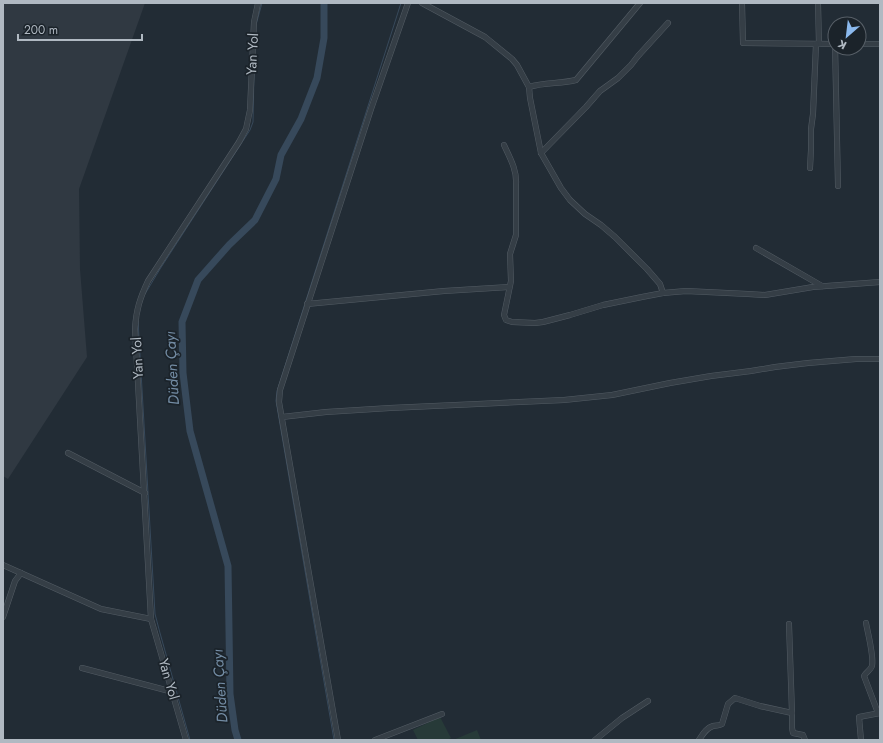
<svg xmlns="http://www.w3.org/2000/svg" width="883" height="743" viewBox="0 0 883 743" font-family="Jost,sans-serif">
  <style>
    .airport { fill: #303942 }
    .green { fill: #273a38 }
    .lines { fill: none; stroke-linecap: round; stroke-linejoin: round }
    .stream { stroke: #37495b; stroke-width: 1 }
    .river { stroke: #37495b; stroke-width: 7 }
    .minor-casing { stroke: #535c64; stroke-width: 6 }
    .minor { stroke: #353e46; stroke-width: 5 }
    .labels { text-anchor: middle; stroke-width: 3.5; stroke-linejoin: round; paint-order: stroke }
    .street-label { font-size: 14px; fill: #b0b9c2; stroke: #1b232a }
    .water-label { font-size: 15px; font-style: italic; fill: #738ca4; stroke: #1b232a }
  </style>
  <rect width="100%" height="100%" fill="#222c35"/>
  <polygon class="airport" points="3,3 145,3 79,189 80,269 87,357 8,479 3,476"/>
  <g class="green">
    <polygon points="440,717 451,738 447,740 418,740 413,730"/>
    <polygon points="477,730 481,740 453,740"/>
  </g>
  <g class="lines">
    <g class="stream">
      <polyline points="256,25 262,3"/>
      <polyline points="145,294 160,269 250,130 253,122 254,70"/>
      <polyline points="138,320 155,614 160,633 190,740"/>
      <polyline points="334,740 276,401 277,391 401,3"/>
    </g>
    <polyline class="river" points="238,740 235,730 230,694 228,566 190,431 183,373 182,322 198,280 229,245 255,220 276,179 281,155 301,119 317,78 324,38 324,3"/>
    <g class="minor-casing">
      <g id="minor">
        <polyline points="422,3 485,37 512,59 517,65 529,87 530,98 541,153 561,188 570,200 585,214 601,225 615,237 647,269 660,284 663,293"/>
        <polyline points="742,3 743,43 835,44"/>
        <polyline points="818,3 819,44"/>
        <polyline points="835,44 838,186"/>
        <polyline points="859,44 880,44"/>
        <path d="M 529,87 C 545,82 560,84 576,80 L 640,3"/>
        <path d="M 504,145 C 510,158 517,170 516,184 L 516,235 L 510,254 L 511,281 L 504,315 L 506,320 L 512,322 L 535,323 L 543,322 L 570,315 L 603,305 L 642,297 L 663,293 L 686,291 L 748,294 L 765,295 L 813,287 L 880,282"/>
        <polyline points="541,153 586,107 600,91 618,78 631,65 638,56 668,23"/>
        <polyline points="810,168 811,150 811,129 813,114 816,44"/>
        <polyline points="756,248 822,286"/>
        <polyline points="307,304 444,291 509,287"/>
        <polyline points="282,417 326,412 390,408 564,400 612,395 670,383 711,376 751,371 775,367 808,363 856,359 880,359"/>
        <polyline points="68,453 145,493"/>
        <polyline points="3,565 101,609 151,619"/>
        <polyline points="3,617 15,581 21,573"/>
        <path d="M 866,623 C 868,634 874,656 872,666 C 870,671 866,672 864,676 L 878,713"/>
        <polyline points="789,624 792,713"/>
        <polyline points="82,668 173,692"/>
        <path d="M 186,740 L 151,619 L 135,329 C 136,310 140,298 148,281 L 239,142 L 246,129 L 250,110 L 254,22 L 258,3"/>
        <polyline points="338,740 279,402 280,390 371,109 408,3"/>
        <polyline points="375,740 442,714"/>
        <polyline points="595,740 622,718 648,701"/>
        <path d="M 699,740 C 703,734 706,728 713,726 C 717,725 719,726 722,724 L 728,704 L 735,698 L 760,706 L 792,713 L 792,728 L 793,733 L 803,735 L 805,740"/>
        <polyline points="861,740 859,717 880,713"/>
      </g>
    </g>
    <use href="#minor" class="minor"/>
  </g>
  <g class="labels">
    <g class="street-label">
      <text transform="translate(252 54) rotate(-87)" y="5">Yan Yol</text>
      <text transform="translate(137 358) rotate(-93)" y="5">Yan Yol</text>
      <text transform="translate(169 679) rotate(74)" y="5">Yan Yol</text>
    </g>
    <g class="water-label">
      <text transform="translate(172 368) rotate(-93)" y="5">Düden Çayı</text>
      <text transform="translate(220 686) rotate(-94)" y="5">Düden Çayı</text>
    </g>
  </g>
  <rect width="883" height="743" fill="none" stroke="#b0b9c2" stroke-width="8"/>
  <g transform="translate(847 36) rotate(208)"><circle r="19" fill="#1b232a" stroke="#575f67"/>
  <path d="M0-3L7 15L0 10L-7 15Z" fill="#8bb9ed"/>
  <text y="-6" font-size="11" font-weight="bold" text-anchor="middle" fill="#b0b9c2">K</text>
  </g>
  <path d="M18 34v6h124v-6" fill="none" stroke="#b0b9c2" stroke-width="2"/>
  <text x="24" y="34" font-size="12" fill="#b0b9c2" stroke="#1b232a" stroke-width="3" paint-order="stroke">200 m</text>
</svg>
